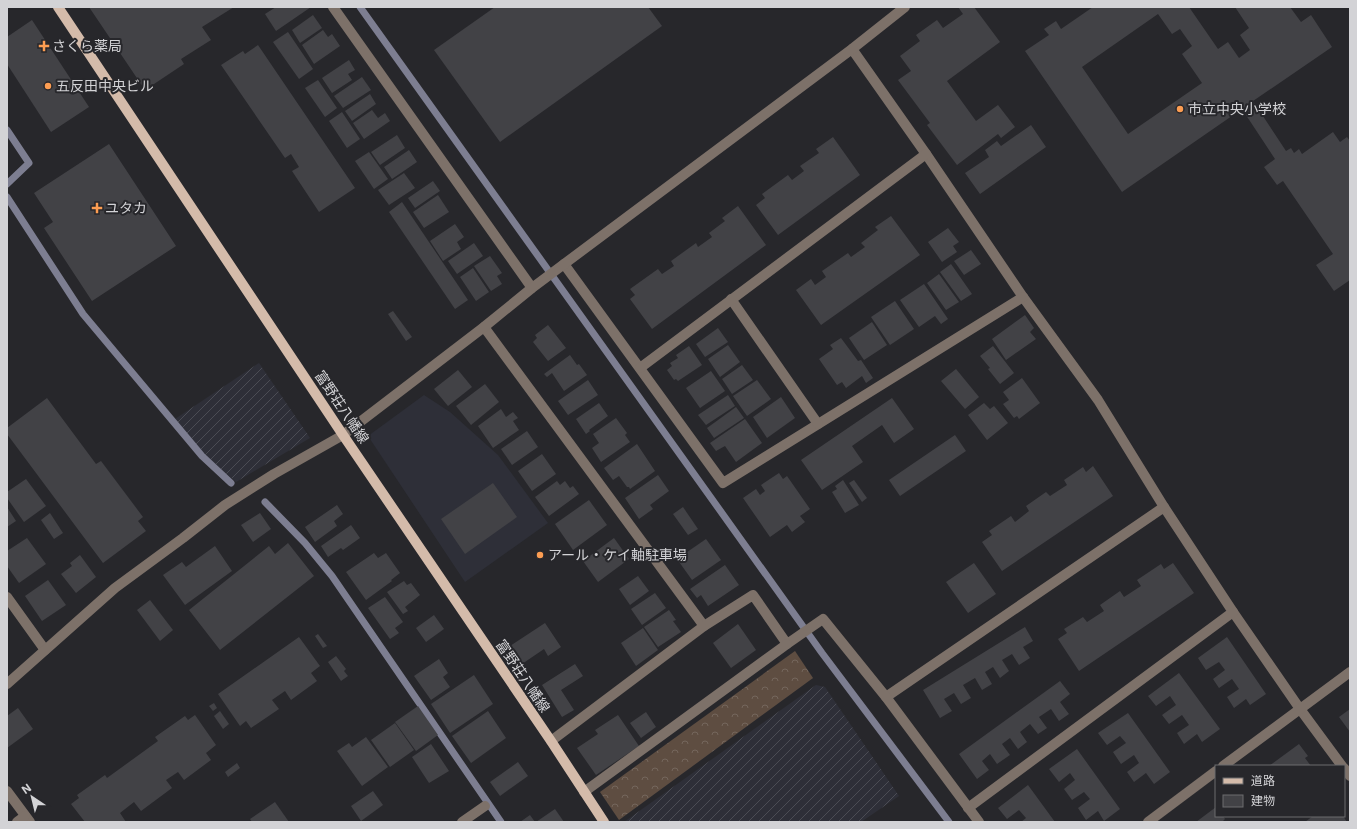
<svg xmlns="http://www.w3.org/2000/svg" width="1357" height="829" viewBox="0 0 1357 829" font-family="Inter,'Noto Sans JP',sans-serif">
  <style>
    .built { fill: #2e2f38 }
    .industrial { fill: url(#industrial-furrows) }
    .forest { fill: url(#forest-crowns) }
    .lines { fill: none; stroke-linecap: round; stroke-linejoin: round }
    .stream { stroke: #7d7e91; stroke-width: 7 }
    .building { fill: #424246; fill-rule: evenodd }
    .minor { stroke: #7d7169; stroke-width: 10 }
    .major { stroke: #d4bbaa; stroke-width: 10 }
    .poi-dot { fill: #fc9d52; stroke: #27272b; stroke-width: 1.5 }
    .labels { text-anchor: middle; stroke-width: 4; stroke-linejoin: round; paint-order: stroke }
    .poi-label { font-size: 14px; fill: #d3d3d6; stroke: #27272b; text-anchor: start }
    .street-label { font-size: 14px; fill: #d3d3d6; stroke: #27272b }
  </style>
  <defs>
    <pattern id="industrial-furrows" width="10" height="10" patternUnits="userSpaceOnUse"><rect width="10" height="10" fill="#2e2f38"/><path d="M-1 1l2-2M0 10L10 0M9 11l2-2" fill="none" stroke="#4b4c54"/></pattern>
    <pattern id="forest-crowns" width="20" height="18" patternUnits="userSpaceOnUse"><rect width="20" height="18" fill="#5e4d41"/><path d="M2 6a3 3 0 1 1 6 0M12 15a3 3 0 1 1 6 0" fill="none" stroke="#74665c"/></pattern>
  </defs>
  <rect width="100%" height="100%" fill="#27272b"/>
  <polygon class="built" points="424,395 450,412 498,455 548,523 465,582 368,436"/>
  <g class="industrial">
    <polygon points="259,363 310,438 236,482 205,455 175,419"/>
    <polygon points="816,685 825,687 899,796 861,822 624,822"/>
  </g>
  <polygon class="forest" points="795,651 813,678 619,820 600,792"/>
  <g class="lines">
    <g class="stream">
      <polyline points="360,7 822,653 949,822"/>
      <polyline points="7,130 29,163 7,184"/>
      <polyline points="7,197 83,314 202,456 231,483"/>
      <polyline points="265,502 305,543 332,576 501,822"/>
    </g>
  </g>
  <g class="building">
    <polygon points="89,7 234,7 202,27 211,40 181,59 184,64 145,90"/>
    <polygon points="276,7 311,7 276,31 265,14"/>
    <polygon points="495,7 648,7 662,26 500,142 434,50"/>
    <polygon points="958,7 974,7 1000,42 947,81 976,121 998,105 1015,127 1001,138 998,134 957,165 927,125 930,123 898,80 911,71 900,56 920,41 916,35 937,20 943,28 963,14"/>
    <path d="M 1093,7 L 1189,7 L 1218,49 L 1228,42 L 1239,58 L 1250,50 L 1240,35 L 1249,28 L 1235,7 L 1290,7 L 1301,22 L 1311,15 L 1332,47 L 1253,101 L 1286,151 L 1291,148 L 1294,153 L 1299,149 L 1302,154 L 1333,132 L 1340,142 L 1347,137 L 1350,141 L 1350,280 L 1334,291 L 1316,265 L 1333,254 L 1283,181 L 1277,185 L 1264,167 L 1275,159 L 1242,109 L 1122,192 L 1025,51 L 1049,35 L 1044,29 L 1056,21 L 1061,29 ZM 1158,14 L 1172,34 L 1180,29 L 1192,46 L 1182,54 L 1202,83 L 1128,134 L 1082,67 Z"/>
    <polygon points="313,15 322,28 300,43 292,30"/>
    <polygon points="32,20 89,107 51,132 7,64 7,37"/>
    <polygon points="323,30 328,37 332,34 340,46 314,64 302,45"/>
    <polygon points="288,32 313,69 299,79 273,42"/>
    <polygon points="258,45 355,188 319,212 292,171 299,167 291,154 285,158 221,65 243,51 245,54"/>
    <polygon points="349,60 355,70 348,74 352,80 332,93 322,78"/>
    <polygon points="362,77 371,90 343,108 334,96"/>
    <polygon points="318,80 337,108 325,117 305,88"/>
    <polygon points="370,94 376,104 352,121 345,111"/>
    <polygon points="372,110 378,118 385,113 390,121 364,139 353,123"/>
    <polygon points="342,112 360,139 347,148 329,121"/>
    <polygon points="1031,125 1046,147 980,194 965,173 989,157 985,150 997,141 1001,146"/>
    <polygon points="397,135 405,148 380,165 371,152"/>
    <polygon points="833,137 860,175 778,235 756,205 765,198 762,194 788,175 792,180 804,171 800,166 819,153 816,149"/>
    <polygon points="109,144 176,246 92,301 44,228 53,222 34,193"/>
    <polygon points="409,150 417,162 392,179 384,167"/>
    <polygon points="369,152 388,179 374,189 355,161"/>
    <polygon points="404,173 415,188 389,205 378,190"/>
    <polygon points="433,181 440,191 415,208 408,198"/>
    <polygon points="438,195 449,212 424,228 413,212"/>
    <polygon points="402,202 468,300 455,309 389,212"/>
    <polygon points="738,206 766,245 652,329 630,299 635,295 630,289 658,269 662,274 674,266 671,261 696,243 698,247 712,237 709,233 725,221 722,218"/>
    <polygon points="891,216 920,255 821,325 796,290 811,279 815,285 826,277 822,271 848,253 851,257 865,247 861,243 878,230 875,227"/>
    <polygon points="455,224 464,237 457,242 461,249 443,261 430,241"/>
    <polygon points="948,228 959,242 953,246 957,252 942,262 928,242"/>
    <polygon points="474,243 483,256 457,274 448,261"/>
    <polygon points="971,250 981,264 964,275 954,261"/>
    <polygon points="490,256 502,273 497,276 502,284 491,291 474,266"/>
    <polygon points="951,264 972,294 961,301 940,272"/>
    <polygon points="473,268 489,292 476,301 460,277"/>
    <polygon points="939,274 959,302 946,310 927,283"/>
    <polygon points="924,284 948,319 941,324 935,316 919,327 900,300"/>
    <polygon points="895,301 914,329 890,345 871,317"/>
    <polygon points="393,311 412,337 406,341 388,314"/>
    <polygon points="1025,315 1034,328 1030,332 1036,339 1006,360 992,339"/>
    <polygon points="872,322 887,345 864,360 849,338"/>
    <polygon points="548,325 566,348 548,361 533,342 537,338 535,335"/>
    <polygon points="718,328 728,342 705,357 696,344"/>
    <polygon points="841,338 858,361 861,360 873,378 866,383 862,376 846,388 842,382 837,385 819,359 833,349 830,345"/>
    <polygon points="728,345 740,362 720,377 708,359"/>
    <polygon points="689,346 702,365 678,381 676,379 674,380 667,370 672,366 670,363 678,358 676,355"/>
    <polygon points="993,346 1014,373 1000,384 988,369 990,368 980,356"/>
    <polygon points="570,355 577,365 579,364 587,375 564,391 552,373 547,377 544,374"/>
    <polygon points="742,365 753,380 732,394 722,379"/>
    <polygon points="956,369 979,397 965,409 941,381"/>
    <polygon points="458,370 472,387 448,406 434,389"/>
    <polygon points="711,371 725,391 700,408 686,388"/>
    <polygon points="1022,378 1040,403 1019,419 1017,416 1014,418 1003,404 1009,400 1003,392"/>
    <polygon points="588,380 598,395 568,415 558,401"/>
    <polygon points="757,380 771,399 747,416 733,396"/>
    <polygon points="485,384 499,402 471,425 456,406"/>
    <polygon points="728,395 735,406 706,425 698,415"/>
    <polygon points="781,397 795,418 767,438 753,417"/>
    <polygon points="47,398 96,464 101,461 143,517 138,521 146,531 103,563 7,434 7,428"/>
    <polygon points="892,398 914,429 894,443 882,425 852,446 863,462 822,490 801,460"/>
    <polygon points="599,403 608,416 589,430 590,431 586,434 576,419"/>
    <polygon points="984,403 990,409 994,406 1008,423 987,440 968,415"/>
    <polygon points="736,407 744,418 714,438 707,428"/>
    <polygon points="501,409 506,417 513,412 518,418 513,421 519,430 493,448 478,426"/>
    <polygon points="616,418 627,433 625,435 630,442 601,462 592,448 599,443 593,434"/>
    <polygon points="745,419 762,443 736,462 725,446 716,451 710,443"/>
    <polygon points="527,431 538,447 512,465 501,449"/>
    <polygon points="955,435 966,451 900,496 889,480"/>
    <polygon points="637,444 655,471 630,489 629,487 627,487 619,476 613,480 604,468"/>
    <polygon points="542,454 556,474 532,491 518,471"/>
    <polygon points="1093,466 1113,496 1002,571 982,542 992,535 989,531 1011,516 1015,522 1029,511 1026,506 1046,492 1050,496 1067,485 1064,480 1083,467 1086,472"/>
    <polygon points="779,473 783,479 787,476 810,509 800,516 805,522 792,532 787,525 770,537 743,498 756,489 760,495 765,491 761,485"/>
    <polygon points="658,475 669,491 650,505 653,509 639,519 625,498"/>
    <polygon points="26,479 46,506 24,522 7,498 7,492"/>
    <polygon points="843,480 859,505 845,513 832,492 837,489 835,486"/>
    <polygon points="854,480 867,498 862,502 849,483"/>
    <polygon points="557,481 560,485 565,481 570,488 573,486 579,494 549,516 535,497"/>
    <polygon points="493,483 517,517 465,554 441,519"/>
    <polygon points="589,500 607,525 573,550 555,524"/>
    <polygon points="337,505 343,514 334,521 337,526 315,542 305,527"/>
    <polygon points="7,507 16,521 7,527"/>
    <polygon points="683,507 698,529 688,535 673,514"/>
    <polygon points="50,513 63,533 54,539 41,520"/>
    <polygon points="260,513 271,529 253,542 241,525"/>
    <polygon points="351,525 360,538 343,550 341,548 328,557 321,546"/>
    <polygon points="27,538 46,564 19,583 7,566 7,551"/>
    <polygon points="614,538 629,559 598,582 583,561"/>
    <polygon points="706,539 721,560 692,580 677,559"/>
    <polygon points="288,543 314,576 220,650 189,610 269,546 275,554"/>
    <polygon points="215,546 232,571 185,605 163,575 182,562 186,567"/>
    <polygon points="374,553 378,558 386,553 400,573 391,580 392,581 366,600 346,572"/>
    <polygon points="80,555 96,577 76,593 61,574 72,566 70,563"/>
    <polygon points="974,563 996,594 968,613 946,582"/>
    <polygon points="1173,563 1194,593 1079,671 1058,639 1067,633 1064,629 1083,617 1087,622 1104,611 1100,605 1120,591 1124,597 1141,586 1137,580 1161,564 1164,569"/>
    <polygon points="725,565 739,585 708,606 701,595 697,598 690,589"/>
    <polygon points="638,576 649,591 630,605 619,589"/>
    <polygon points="48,580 66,605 42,621 25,596"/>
    <polygon points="404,581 407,585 411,583 420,595 405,607 408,611 403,614 387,592"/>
    <polygon points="655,593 666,608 642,625 631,609"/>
    <polygon points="385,597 403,622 395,628 399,633 390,639 368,608"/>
    <polygon points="150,600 173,630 160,641 137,610"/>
    <polygon points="669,610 676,620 673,621 681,632 658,647 644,627"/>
    <polygon points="434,615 444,629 426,642 416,628"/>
    <polygon points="545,623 561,647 548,656 544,649 522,664 510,646"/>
    <polygon points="738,624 756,650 731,668 713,643"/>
    <polygon points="1025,627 1033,641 1023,647 1030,658 1019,665 1012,654 1002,660 1009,671 1000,678 993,667 985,672 992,684 982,690 975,678 963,685 971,698 961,704 954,693 944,699 952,711 940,718 923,690"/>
    <polygon points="643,628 658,650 636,666 621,643"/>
    <polygon points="318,634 327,646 323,648 315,636"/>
    <polygon points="299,637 320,666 311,673 317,681 291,700 285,691 272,700 279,709 251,728 246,721 240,726 218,694"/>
    <polygon points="1227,637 1266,694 1250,705 1246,699 1234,708 1227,697 1239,689 1232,679 1219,688 1213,679 1225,670 1219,662 1206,670 1198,658"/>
    <polygon points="336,656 346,669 344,671 348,676 341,681 328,662"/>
    <polygon points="439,659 448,673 443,677 450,687 431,700 414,676"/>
    <polygon points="575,664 583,676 561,690 574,710 562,717 542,685"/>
    <polygon points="1179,673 1220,729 1202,742 1197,734 1184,744 1177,733 1189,725 1182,715 1169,724 1162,715 1176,705 1170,696 1156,706 1148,696"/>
    <polygon points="474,675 493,704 450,733 431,704"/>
    <polygon points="1060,681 1070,694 1060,702 1069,714 1059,721 1051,709 1039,717 1047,728 1038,734 1030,724 1020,732 1027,742 1018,749 1010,738 1002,744 1010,755 997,764 990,754 982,761 989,770 977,779 959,754"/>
    <polygon points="214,703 217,708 213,711 209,706"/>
    <polygon points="418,706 438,735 416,751 395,722"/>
    <polygon points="18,708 33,729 7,748 7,716"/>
    <polygon points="1350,709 1350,732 1339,717"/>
    <polygon points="220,711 229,724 223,729 214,716"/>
    <polygon points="488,711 506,738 471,763 452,736"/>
    <polygon points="646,712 656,727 641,738 630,723"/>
    <polygon points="1128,713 1170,772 1154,784 1146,773 1134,782 1127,772 1139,763 1134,755 1121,764 1113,752 1126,743 1120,736 1107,745 1098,733"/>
    <polygon points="195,715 216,745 206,753 211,760 184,780 178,772 166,780 172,788 141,811 134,802 120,813 126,822 85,822 71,804 79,798 77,795 105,775 107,778 158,741 155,737 185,716 188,720"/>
    <polygon points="618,715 639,746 596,775 577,748 598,734 595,730"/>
    <polygon points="395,723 414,750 390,767 371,740"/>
    <polygon points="366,737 388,767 362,786 337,751 349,743 352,747"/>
    <polygon points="431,744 449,771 429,783 412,757"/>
    <polygon points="1299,744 1308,756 1305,758 1311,766 1269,766"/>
    <polygon points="1077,749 1120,809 1104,821 1098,811 1086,820 1078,808 1090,799 1084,792 1072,800 1064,789 1075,780 1070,773 1059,782 1049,769"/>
    <polygon points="518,762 528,776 500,796 490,782"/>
    <polygon points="237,763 240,768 228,777 225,772"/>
    <polygon points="1028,785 1055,822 1021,822 1026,818 1019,810 1007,819 998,808"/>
    <polygon points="373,791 383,805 361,821 351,806"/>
    <polygon points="275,802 289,822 252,822 250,819"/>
    <polygon points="1216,807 1216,816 1223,816 1225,819 1222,822 1196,822"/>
    <polygon points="555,809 564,822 536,822"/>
    <polygon points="530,815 535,822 520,822"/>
    <polygon points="1313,816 1343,816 1347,822 1305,822"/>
  </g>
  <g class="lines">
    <g class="minor">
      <polyline points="333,7 532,288"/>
      <polyline points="852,49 926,154 1023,297 1098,400 1164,507"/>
      <polyline points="564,264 723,483 1023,297"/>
      <polyline points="731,299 818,424"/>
      <polyline points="484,327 704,626"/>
      <polyline points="640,368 926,154"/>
      <polyline points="7,597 45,650"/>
      <polyline points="1233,612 1300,709 1342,766"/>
      <polyline points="7,684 115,588 183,538 225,505 274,474 343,435 484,327 532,288 852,49 905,7"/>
      <polyline points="886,697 1164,507 1233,612 968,808"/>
      <polyline points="551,741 704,626 753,595 787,644 823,619 886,697 979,822"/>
      <polyline points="1223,766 1350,672"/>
      <polyline points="1344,768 1350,776"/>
      <polyline points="7,791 30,822"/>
      <polyline points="584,792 787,644"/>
      <polyline points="17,822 25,816"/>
      <polyline points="462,822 485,806"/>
      <polyline points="1148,822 1216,771"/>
    </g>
    <polyline class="major" points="58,7 343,435 551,741 604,822"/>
  </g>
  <g class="poi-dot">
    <path d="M42 40h4v4h4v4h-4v4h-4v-4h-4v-4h4z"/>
    <circle cx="48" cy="86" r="4"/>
    <circle cx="1180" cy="109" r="4"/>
    <path d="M95 202h4v4h4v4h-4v4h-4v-4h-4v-4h4z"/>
    <circle cx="540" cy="555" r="4"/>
  </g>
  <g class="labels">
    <g class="poi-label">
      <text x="52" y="51">さくら薬局</text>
      <text x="56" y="91">五反田中央ビル</text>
      <text x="1188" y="114">市立中央小学校</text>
      <text x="105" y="213">ユタカ</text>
      <text x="548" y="560">アール・ケイ軸駐車場</text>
    </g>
    <g class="street-label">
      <text transform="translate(342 407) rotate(56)" y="5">富野荘八幡線</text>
      <text transform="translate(523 676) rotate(56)" y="5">富野荘八幡線</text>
    </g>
  </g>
  <rect width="1357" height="829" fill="none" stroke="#d3d3d6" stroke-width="16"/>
  <rect x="1215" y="765" width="130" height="52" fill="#27272b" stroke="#6c6c6f"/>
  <rect x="1223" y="778" width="20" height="6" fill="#d4bbaa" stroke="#6c6c6f"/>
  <text x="1251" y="785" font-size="12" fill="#d3d3d6">道路</text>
  <rect x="1223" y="795" width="20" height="12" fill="#424246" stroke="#6c6c6f"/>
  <text x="1251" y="805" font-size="12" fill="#d3d3d6">建物</text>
  <g transform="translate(32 797) rotate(325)" stroke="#27272b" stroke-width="3" paint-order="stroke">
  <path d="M0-3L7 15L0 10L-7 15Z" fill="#d3d3d6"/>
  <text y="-6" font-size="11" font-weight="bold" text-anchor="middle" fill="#d3d3d6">N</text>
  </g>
</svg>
